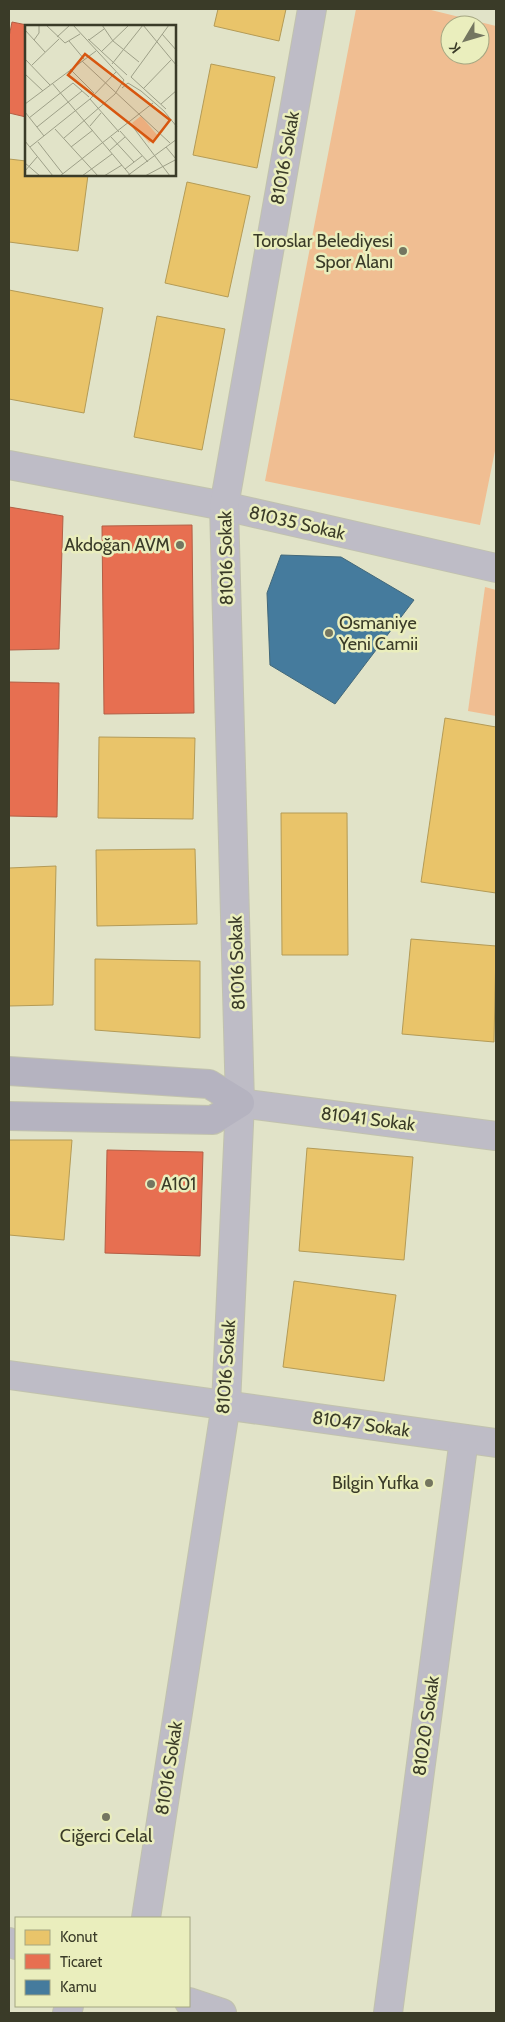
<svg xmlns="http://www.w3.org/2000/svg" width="505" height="2022" viewBox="0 0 505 2022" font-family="Cabin,sans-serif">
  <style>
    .green { fill: #f0be92; fill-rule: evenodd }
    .homes { fill: #e9c46a; stroke: #b49b56 }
    .shops { fill: #e76f51; stroke: #b35f45 }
    .public { fill: #457b9d; stroke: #42687a }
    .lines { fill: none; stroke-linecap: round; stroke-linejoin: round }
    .minor-casing { stroke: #c1c2ae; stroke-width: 30 }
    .tertiary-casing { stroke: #c1c2ae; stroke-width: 30 }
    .secondary-casing { stroke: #c1c2ae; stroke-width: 30 }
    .minor { stroke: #bebcc6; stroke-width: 28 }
    .tertiary { stroke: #bebcc6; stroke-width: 28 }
    .secondary { stroke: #b5b3c0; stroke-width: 28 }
    .poi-dot { fill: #747660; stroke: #eaeebd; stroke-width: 2 }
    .labels { text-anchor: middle; stroke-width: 5; stroke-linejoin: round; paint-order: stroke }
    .street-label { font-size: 18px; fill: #3a3b28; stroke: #eaeebd }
    .poi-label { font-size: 18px; fill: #3a3b28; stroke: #eaeebd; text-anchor: end }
    .inset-road { fill: none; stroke: #9ea088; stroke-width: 1 }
    .view { fill: #d7560f; fill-opacity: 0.15; stroke: #d7560f; stroke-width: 2.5 }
    .inset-edge { fill: none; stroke: #3a3b28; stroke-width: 2.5 }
  </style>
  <rect width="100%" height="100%" fill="#e1e3c8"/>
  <g class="green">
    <path d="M 356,9 L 427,9 L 496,26 L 496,446 L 480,525 L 265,481 ZM 450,25 L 480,25 L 480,55 L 450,55 Z"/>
    <polygon points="485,587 496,590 496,716 468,711"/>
  </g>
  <g class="homes">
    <polygon points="218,9 286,9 279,41 214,26"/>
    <polygon points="211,64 275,77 257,168 193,155"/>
    <polygon points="9,159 26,161 26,175 88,175 78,251 9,242"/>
    <polygon points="187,182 250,196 228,297 165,283"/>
    <polygon points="9,290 103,308 84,413 9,399"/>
    <polygon points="157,316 225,329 202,450 134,437"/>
    <polygon points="445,718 496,727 496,893 421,882"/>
    <polygon points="99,737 195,738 193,819 98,818"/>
    <polygon points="281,813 347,813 348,955 282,955"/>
    <polygon points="195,849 197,924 97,926 96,850"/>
    <polygon points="56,866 53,1005 9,1006 9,868"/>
    <polygon points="411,939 496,946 494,1042 402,1034"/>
    <polygon points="95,959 200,961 200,1038 95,1030"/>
    <polygon points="9,1140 72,1140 64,1240 9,1235"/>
    <polygon points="307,1148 413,1157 404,1260 299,1251"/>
    <polygon points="294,1281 396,1295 384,1381 283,1367"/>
  </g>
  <g class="shops">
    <polygon points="12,22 32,26 26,26 26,117 9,113 9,37"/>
    <polygon points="9,507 63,516 59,649 9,650"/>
    <polygon points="192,525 194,713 104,714 102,526"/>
    <polygon points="9,682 59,683 57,817 9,816"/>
    <polygon points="107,1150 203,1152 200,1256 105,1253"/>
  </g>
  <polygon class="public" points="281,555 341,557 414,600 335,704 270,665 267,593"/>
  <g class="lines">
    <g class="minor-casing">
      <g id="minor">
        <polyline points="9,465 224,506 496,568"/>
        <polyline points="240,1103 496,1136"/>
        <polyline points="9,1375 496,1443"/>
        <polyline points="146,1918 226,1404 240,1103 224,506 312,9"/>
        <polyline points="67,2013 69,2006"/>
        <polyline points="388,2013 464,1439"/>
      </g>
    </g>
    <g class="tertiary-casing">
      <g id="tertiary">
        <polyline points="9,1942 16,1945"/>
        <polyline points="189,2002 222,2013"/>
      </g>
    </g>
    <g class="secondary-casing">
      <polyline id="secondary" points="9,1071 209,1084 240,1103 213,1120 9,1116"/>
    </g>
    <use href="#minor" class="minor"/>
    <use href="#tertiary" class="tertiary"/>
    <use href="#secondary" class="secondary"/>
  </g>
  <g class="poi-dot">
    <circle cx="403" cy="251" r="5"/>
    <circle cx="180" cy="545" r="5"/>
    <circle cx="329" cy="633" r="5"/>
    <circle cx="151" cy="1184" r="5"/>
    <circle cx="429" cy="1483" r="5"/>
    <circle cx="106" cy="1817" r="5"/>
  </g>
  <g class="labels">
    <g class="street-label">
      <text transform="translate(285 158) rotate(-80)" y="6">81016 Sokak</text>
      <text transform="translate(297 523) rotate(13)" y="6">81035 Sokak</text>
      <text transform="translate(226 558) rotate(-91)" y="6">81016 Sokak</text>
      <text transform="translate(237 963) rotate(-92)" y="6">81016 Sokak</text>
      <text transform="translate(368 1119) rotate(7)" y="6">81041 Sokak</text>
      <text transform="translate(226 1367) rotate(-86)" y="6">81016 Sokak</text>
      <text transform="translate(361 1424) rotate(8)" y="6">81047 Sokak</text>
      <text transform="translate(426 1726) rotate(-82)" y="6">81020 Sokak</text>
      <text transform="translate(169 1768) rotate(-81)" y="6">81016 Sokak</text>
    </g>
    <g class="poi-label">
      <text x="393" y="247">Toroslar Belediyesi<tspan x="393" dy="21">Spor Alanı</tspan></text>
      <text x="170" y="551">Akdoğan AVM</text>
      <text x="339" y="629" text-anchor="start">Osmaniye<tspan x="339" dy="21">Yeni Camii</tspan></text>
      <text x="161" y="1190" text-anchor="start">A101</text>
      <text x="419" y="1489">Bilgin Yufka</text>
      <text x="106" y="1842" text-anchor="middle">Ciğerci Celal</text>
    </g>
  </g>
  <g transform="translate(25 25)">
    <rect width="151" height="151" fill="#e1e3c8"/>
    <path d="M 116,91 L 133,111 L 124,118 L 107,98 Z" fill="#f0be92"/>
    <path class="inset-road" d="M 21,0 L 40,18 L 55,9M 48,0 L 99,55 L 90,69M 77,0 L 88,16 L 114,37M 118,0 L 152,41M 0,5 L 20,27M 137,9 L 152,26M 32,12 L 45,0M 63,14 L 102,50M 9,15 L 14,8 L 14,0M 64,15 L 79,4M 44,16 L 59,34M 76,27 L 104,0M 0,34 L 25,60M 57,36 L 145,118M 87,39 L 118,0M 7,40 L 34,14M 45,44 L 69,68M 0,49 L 18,66M 106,52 L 144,0M 106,52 L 141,84M 27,58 L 106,151M 97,63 L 103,58 L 116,66 L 139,86 L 152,102M 118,64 L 146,35M 65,74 L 94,107M 0,79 L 71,26M 136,79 L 152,65M 0,87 L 19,111M 4,93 L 48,58 L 64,72M 105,98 L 145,151M 65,101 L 76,88M 12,102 L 57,66M 30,104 L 73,151M 95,106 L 123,137M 86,112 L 109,137M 39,113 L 90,69M 0,116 L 28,151M 13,117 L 38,149M 5,122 L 65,74 L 91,47M 46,122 L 68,105M 141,122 L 151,134M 84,126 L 100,112M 0,138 L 15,151M 100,144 L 117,131M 0,146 L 12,132M 35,151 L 128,78M 57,151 L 87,129M 79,151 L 97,140M 102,151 L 152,114M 120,151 L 152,134"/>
    <path class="view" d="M 60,29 L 145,95 L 128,117 L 43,50 Z"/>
    <rect width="151" height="151" class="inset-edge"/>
  </g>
  <rect width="505" height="2022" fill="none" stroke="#3a3b28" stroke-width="20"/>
  <rect x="15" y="1917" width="175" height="90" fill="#eaeebd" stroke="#a4a681"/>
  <rect x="25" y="1930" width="25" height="15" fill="#e9c46a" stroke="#a4a681"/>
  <text x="60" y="1942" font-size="15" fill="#3a3b28">Konut</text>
  <rect x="25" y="1954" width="25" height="15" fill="#e76f51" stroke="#a4a681"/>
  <text x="60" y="1967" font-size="15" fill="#3a3b28">Ticaret</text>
  <rect x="25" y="1980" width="25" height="15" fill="#457b9d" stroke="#a4a681"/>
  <text x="60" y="1992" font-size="15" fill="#3a3b28">Kamu</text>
  <g transform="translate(465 40) rotate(232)"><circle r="24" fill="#eaeebd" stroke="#a4a681"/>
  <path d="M0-4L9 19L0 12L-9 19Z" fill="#747660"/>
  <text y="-8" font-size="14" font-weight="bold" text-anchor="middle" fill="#3a3b28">K</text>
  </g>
</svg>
